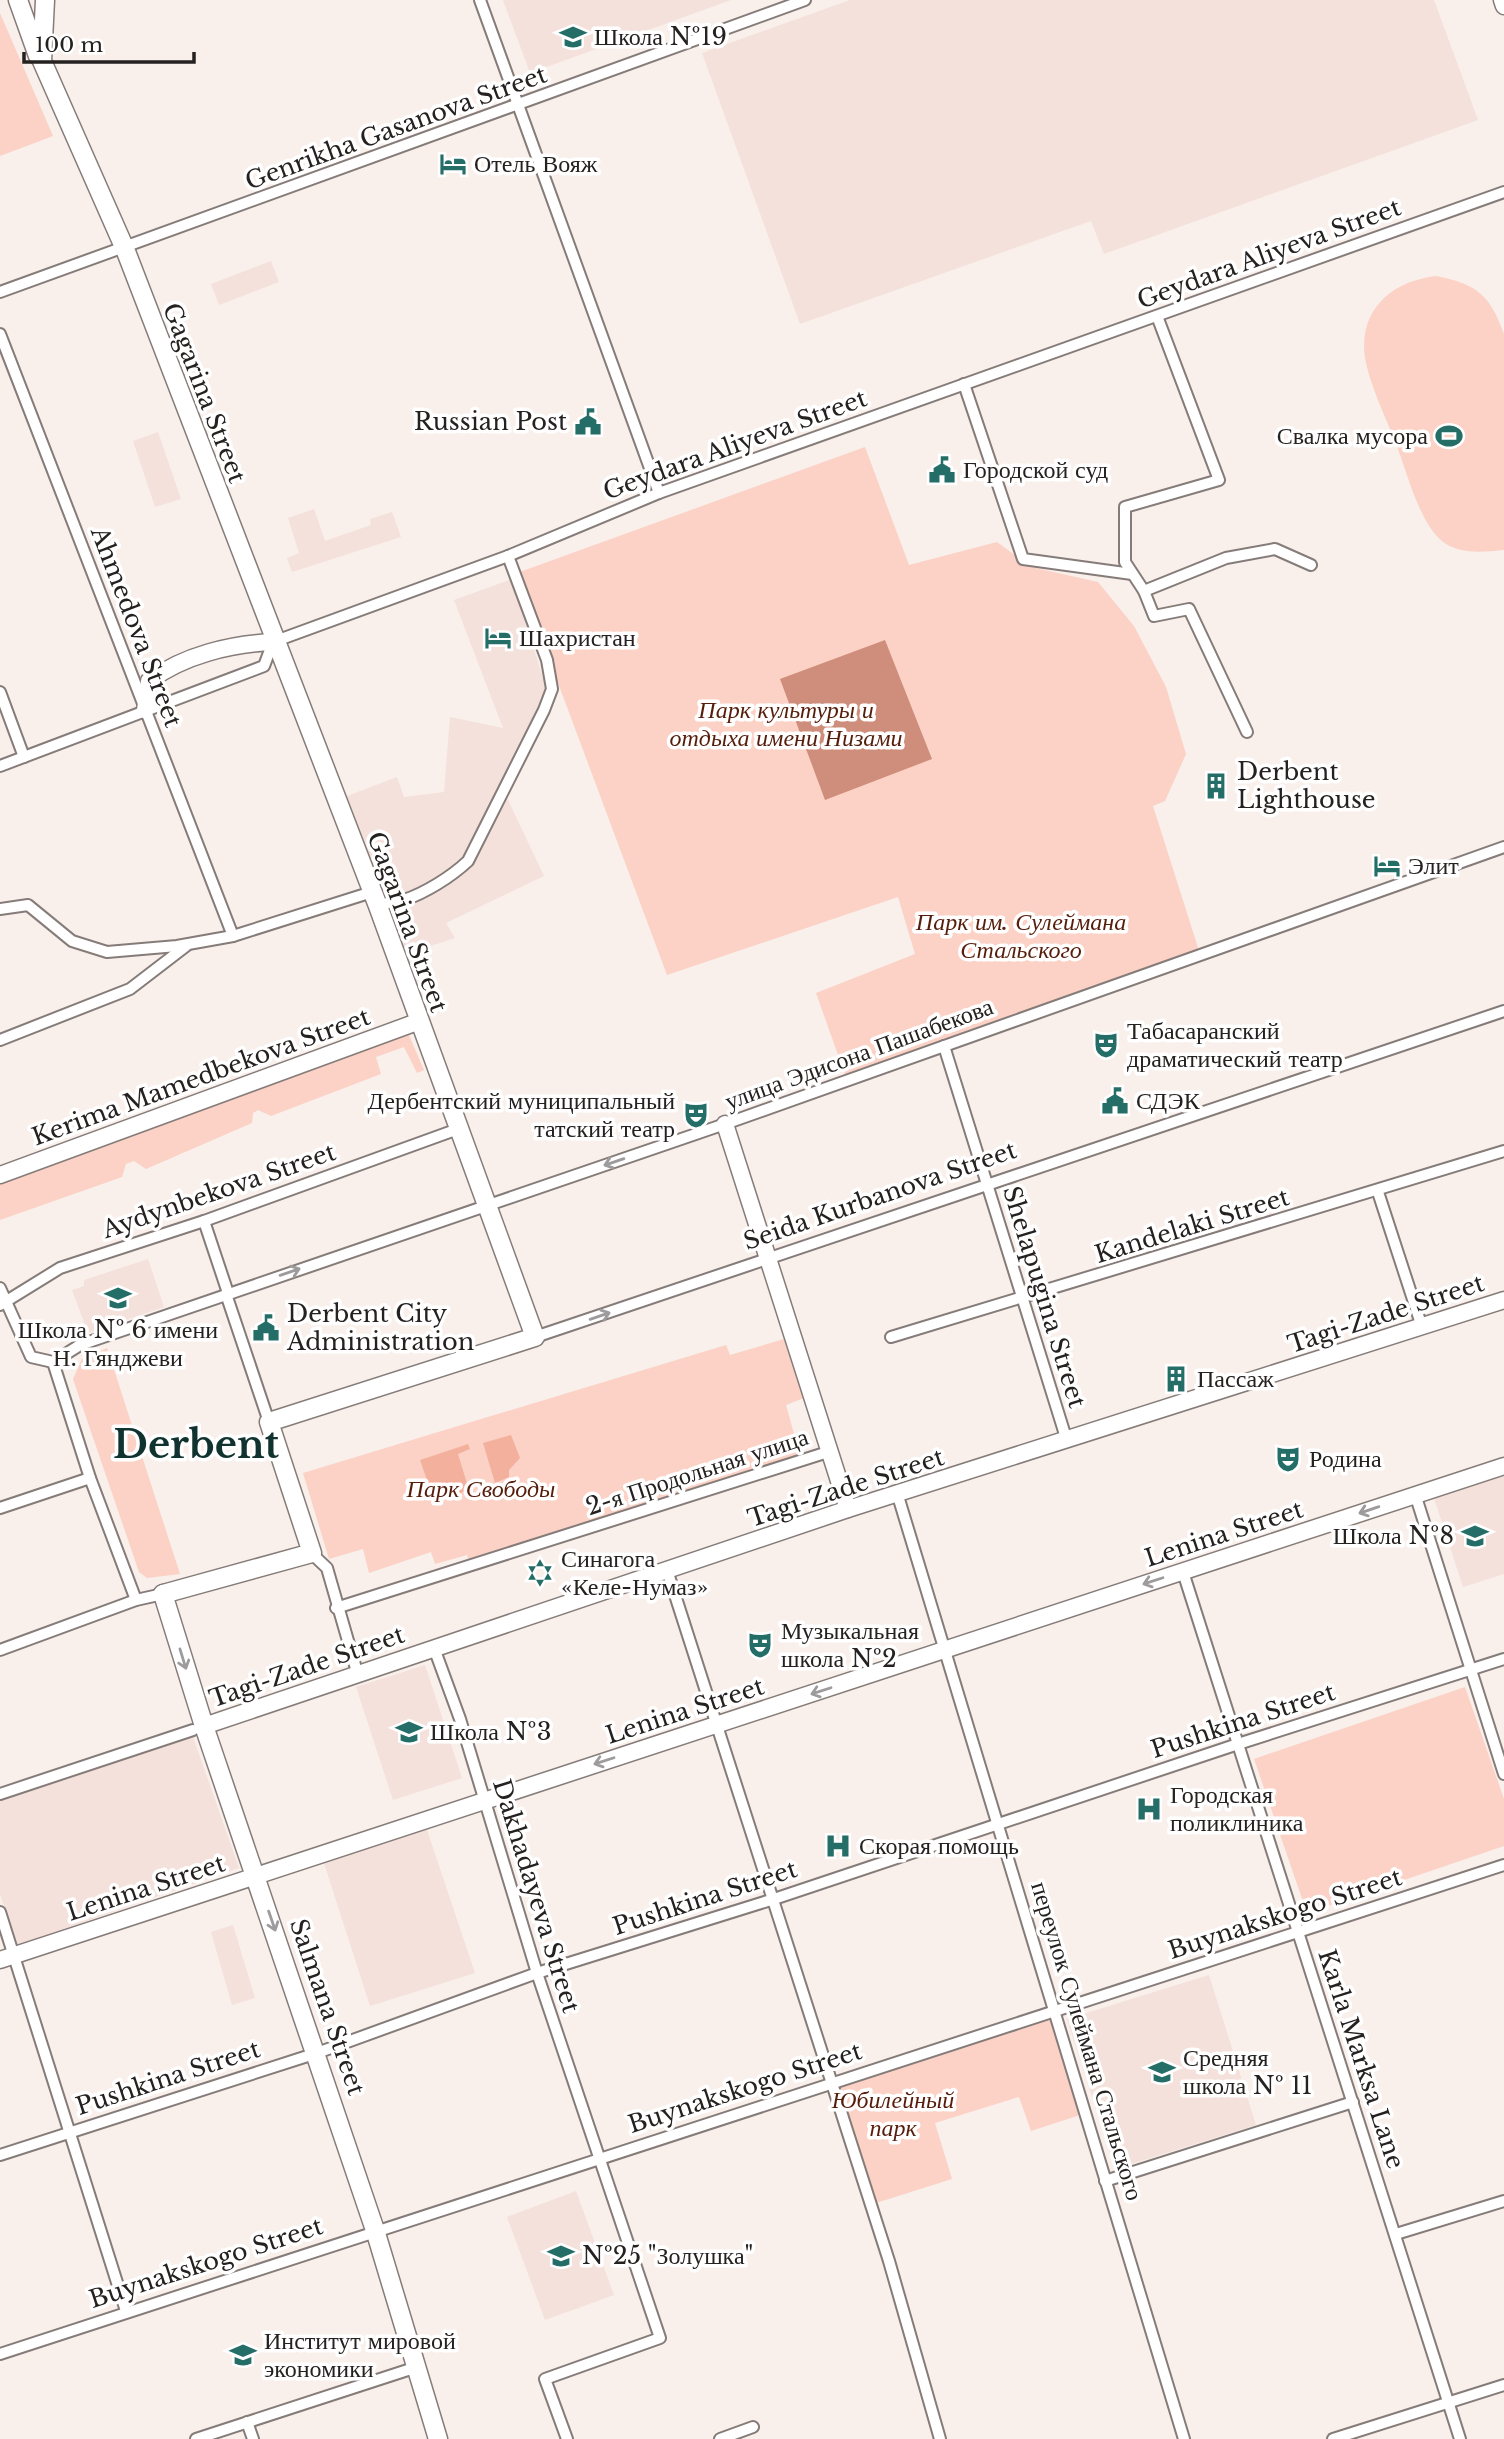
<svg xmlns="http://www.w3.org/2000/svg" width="1504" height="2439" viewBox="0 0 1504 2439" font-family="'Libre Baskerville',serif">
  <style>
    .built { fill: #f4e1db }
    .green { fill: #fbd2c5 }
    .forest { fill: #f3b09d }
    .water { fill: #ce8e7b }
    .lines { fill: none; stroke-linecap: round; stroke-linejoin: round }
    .street-casing { stroke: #857c79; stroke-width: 14 }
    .secondary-casing { stroke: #857c79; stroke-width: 19 }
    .primary-casing { stroke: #857c79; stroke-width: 21 }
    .street { stroke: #fff; stroke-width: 10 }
    .secondary { stroke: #fff; stroke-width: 16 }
    .primary { stroke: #fff; stroke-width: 18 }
    .oneway { stroke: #9d9b9b }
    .labels { text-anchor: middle; stroke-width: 7; stroke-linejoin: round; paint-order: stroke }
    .poi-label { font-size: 24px; fill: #252120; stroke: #fff; text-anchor: start }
    .street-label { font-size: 24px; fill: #252120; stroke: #fff }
    .park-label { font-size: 24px; font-style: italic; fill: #571d0b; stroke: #fff }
    .town-label { font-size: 38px; font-weight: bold; fill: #103330; stroke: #fff }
  </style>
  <rect width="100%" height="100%" fill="#f9efeb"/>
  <g class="built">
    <polygon points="503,0 731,0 530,73"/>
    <polygon points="850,0 1434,0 1478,120 1104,254 1091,221 800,324 702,53"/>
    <polygon points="271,261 279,282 219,305 211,284"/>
    <polygon points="158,432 181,499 155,507 133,441"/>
    <polygon points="314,509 325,541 371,525 370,519 392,512 401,537 292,572 287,558 299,553 288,518"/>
    <polygon points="512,579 547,691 500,783 544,876 446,923 455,938 399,956 342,798 397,777 404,797 444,792 450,717 503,728 454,600"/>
    <polygon points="148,1259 164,1307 88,1333 72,1290 84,1286 84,1280"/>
    <polygon points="1504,1475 1504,1574 1463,1587 1434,1498"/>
    <polygon points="425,1665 462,1778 393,1800 356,1687"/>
    <polygon points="192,1734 239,1868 18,1945 0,1894 0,1798"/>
    <polygon points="426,1827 475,1973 370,2006 323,1860"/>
    <polygon points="233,1925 255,1998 232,2005 211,1932"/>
    <polygon points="1209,1975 1256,2125 1115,2169 1067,2019"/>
    <polygon points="576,2191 614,2295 545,2320 507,2217"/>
  </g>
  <g class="green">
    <polygon points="0,13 53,136 0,156"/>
    <path d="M 1436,276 C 1477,284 1490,295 1504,334 L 1504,550 C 1484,552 1459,555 1442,541 C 1420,523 1408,476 1398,449 C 1388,422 1370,386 1365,358 C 1358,310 1392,281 1436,276 Z"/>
    <polygon points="865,447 909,565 997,542 1031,567 1098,582 1134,626 1166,687 1186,754 1165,801 1153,806 1200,954 847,1080 816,993 915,954 898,897 667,975 517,573"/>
    <polygon points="408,1033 424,1070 417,1073 404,1047 376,1057 381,1074 271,1116 258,1110 253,1113 252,1123 146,1169 134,1161 126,1164 122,1177 0,1220 0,1184"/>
    <polygon points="784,1339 804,1398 786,1405 801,1459 470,1563 467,1555 435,1564 431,1552 369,1573 363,1549 329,1559 303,1473 726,1345 730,1355"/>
    <polygon points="107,1348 180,1574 147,1578 139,1572 73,1379 82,1359"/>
    <polygon points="1465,1687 1504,1799 1504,1846 1307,1913 1254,1759"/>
    <polygon points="1053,2019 1083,2114 1031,2131 1019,2097 935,2123 952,2179 876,2203 839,2086"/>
  </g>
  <g class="forest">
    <polygon points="511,1435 520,1458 509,1470 509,1477 495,1483 483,1443"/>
    <polygon points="468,1444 470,1449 458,1454 469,1490 451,1496 442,1487 429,1486 420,1460"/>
  </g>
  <polygon class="water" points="885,640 932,759 825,800 780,679"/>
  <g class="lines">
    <g class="street-casing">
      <g id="street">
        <polyline points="480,0 659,493"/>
        <polyline points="0,292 805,0"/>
        <polyline points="1157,316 1219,480 1125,507 1125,562 1144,591 1226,558 1275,549 1311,565"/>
        <polyline points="0,334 233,936"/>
        <polyline points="964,384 1023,559 1132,574"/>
        <polyline points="1144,591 1154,616 1189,609 1247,732"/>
        <polyline points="0,692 24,757"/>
        <polyline points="0,766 264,666 273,642 508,556 659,493 1504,192"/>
        <path d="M 376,907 C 386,901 394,903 404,900 C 425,893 451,877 468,861 L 544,710 L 552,689 L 547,660 L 508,556"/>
        <polyline points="0,909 28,905 72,941 107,952 177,946 233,936 372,892"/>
        <polyline points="0,1040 130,989 186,946"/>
        <polyline points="944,1046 1067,1441"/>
        <polyline points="1378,1192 1422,1327"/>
        <polyline points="204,1221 228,1293"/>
        <polyline points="0,1288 31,1357 53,1362"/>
        <polyline points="226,1294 269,1422"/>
        <polyline points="0,1305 60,1268 204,1221 458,1129"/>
        <polyline points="535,1337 1504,1011"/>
        <polyline points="891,1337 1504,1151"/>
        <polyline points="53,1362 80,1345 725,1124 1504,847"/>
        <polyline points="53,1362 90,1478 136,1600"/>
        <polyline points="1415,1494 1504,1774"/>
        <polyline points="898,1496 1184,2439"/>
        <polyline points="0,1508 90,1478"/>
        <polyline points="309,1551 327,1568 357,1672"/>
        <polyline points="667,1570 889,2261 940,2439"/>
        <polyline points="1183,1572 1460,2439"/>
        <polyline points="336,1608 831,1451"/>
        <polyline points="434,1648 460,1719 537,1973 660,2338 545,2379 567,2439"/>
        <polyline points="0,1650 136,1600 163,1594"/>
        <polyline points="0,1794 193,1730"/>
        <polyline points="0,1912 126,2311"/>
        <polyline points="0,2155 317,2053 537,1973 774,1899 1238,1744 1504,1659"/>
        <polyline points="1105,2181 1353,2102"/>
        <polyline points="1396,2234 1504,2201"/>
        <polyline points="0,2354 1504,1865"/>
        <polyline points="247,2422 253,2439"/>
        <polyline points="196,2439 417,2367"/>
        <polyline points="720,2439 753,2427"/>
        <polyline points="1333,2439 1504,2385"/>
      </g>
    </g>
    <g class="secondary-casing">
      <g id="secondary">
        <polyline points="1502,0 1504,6"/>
        <path d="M 145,710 L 149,681 C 184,655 231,644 273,642"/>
        <polyline points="725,1124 848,1509"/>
        <polyline points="0,1175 417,1022"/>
        <polyline points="204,1726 848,1509 1504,1300"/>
        <polyline points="0,1960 1504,1466"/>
      </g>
    </g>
    <g class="primary-casing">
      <g id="primary">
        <polyline points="18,0 38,56"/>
        <polyline points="45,0 42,61 125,249 378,906 535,1337 269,1422 312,1553 163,1594"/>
        <polyline points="163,1594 204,1726 375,2230 438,2439"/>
      </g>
    </g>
    <use href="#street" class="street"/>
    <use href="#secondary" class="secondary"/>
    <use href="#primary" class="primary"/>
  </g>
  <defs><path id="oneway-shaft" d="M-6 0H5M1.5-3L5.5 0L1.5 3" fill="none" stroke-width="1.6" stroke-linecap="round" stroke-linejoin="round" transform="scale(1.75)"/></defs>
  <g class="oneway">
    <use href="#oneway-shaft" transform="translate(614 1162) rotate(161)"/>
    <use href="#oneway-shaft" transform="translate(290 1272) rotate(-19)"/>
    <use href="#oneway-shaft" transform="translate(600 1316) rotate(-19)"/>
    <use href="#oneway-shaft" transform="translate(1369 1510) rotate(161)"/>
    <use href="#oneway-shaft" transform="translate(1153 1581) rotate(162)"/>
    <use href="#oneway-shaft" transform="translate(183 1659) rotate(73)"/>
    <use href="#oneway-shaft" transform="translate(821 1691) rotate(162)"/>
    <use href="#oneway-shaft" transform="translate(604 1761) rotate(162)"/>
    <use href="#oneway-shaft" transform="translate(272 1921) rotate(71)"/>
  </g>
  <defs>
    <g id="school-bare" transform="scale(2.1)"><path d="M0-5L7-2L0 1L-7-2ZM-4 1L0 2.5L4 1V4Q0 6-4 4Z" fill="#256e68" stroke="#fff" stroke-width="2.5" paint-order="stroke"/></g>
    <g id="hotel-bare" transform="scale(2.1)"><path d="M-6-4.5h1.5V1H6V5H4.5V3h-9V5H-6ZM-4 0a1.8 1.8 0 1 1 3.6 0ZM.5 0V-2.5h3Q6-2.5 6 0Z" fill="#256e68" stroke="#fff" stroke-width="2.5" paint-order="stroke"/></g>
    <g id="civic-bare" transform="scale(2.1)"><path d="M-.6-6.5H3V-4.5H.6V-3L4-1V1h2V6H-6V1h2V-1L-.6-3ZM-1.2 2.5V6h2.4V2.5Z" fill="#256e68" stroke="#fff" stroke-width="2.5" paint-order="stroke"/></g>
    <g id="stadium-bare" transform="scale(2.1)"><path d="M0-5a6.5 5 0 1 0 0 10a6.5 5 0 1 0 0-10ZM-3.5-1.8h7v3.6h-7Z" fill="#256e68" stroke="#fff" stroke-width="2.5" paint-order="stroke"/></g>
    <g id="building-bare" transform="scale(2.1)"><path d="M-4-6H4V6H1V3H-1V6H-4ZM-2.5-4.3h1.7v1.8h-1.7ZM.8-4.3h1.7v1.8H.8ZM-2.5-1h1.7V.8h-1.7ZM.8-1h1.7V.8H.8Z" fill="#256e68" stroke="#fff" stroke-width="2.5" paint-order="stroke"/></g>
    <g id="theatre-bare" transform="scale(2.1)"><path d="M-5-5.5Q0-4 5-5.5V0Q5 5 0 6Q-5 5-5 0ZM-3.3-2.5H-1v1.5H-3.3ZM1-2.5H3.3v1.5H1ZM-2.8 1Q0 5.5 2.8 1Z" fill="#256e68" stroke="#fff" stroke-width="2.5" paint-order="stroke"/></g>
    <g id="synagogue-bare" transform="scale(2.1)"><path d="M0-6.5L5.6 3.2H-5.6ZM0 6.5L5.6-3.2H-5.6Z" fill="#256e68" stroke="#fff" stroke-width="2.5" paint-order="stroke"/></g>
    <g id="hospital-bare" transform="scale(2.1)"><path d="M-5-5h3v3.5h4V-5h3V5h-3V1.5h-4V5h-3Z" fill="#256e68" stroke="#fff" stroke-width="2.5" paint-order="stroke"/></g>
  </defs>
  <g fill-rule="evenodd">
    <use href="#school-bare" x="573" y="37"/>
    <use href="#hotel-bare" x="453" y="164"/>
    <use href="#civic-bare" x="588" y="422"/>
    <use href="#stadium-bare" x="1449" y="436"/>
    <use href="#civic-bare" x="942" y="470"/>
    <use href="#hotel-bare" x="498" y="638"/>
    <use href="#building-bare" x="1216" y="786"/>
    <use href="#hotel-bare" x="1387" y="866"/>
    <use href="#theatre-bare" x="1106" y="1045"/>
    <use href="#civic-bare" x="1115" y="1101"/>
    <use href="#theatre-bare" x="696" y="1115"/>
    <use href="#school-bare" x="118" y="1298"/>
    <use href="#civic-bare" x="266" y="1328"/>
    <use href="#building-bare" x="1176" y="1379"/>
    <use href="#theatre-bare" x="1288" y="1459"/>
    <use href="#school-bare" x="1475" y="1536"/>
    <use href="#synagogue-bare" x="540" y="1573"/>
    <use href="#theatre-bare" x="760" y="1645"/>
    <use href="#school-bare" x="409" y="1732"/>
    <use href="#hospital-bare" x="1149" y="1809"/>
    <use href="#hospital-bare" x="838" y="1846"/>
    <use href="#school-bare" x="1162" y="2072"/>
    <use href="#school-bare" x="561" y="2256"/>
    <use href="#school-bare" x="243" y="2355"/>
  </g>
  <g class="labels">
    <g class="poi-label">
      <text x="594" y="45">Школа №19</text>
      <text x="474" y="172">Отель Вояж</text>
      <text x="567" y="430" text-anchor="end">Russian Post</text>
      <text x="1428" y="444" text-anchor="end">Свалка мусора</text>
      <text x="963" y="478">Городской суд</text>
      <text x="519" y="646">Шахристан</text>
      <text x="1237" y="780">Derbent<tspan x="1237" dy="28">Lighthouse</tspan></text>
      <text x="1408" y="874">Элит</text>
      <text x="1127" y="1039">Табасаранский<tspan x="1127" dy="28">драматический театр</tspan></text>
      <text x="675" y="1109" text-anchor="end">Дербентский муниципальный<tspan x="675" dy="28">татский театр</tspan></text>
      <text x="1136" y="1109">СДЭК</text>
      <text x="287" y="1322">Derbent City<tspan x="287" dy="28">Administration</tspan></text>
      <text x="118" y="1338" text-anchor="middle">Школа № 6 имени<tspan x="118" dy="28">Н. Гянджеви</tspan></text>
      <text x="1197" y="1387">Пассаж</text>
      <text x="1309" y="1467">Родина</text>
      <text x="1454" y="1544" text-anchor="end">Школа №8</text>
      <text x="561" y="1567">Синагога<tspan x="561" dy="28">«Келе-Нумаз»</tspan></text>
      <text x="781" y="1639">Музыкальная<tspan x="781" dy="28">школа №2</tspan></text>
      <text x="430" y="1740">Школа №3</text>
      <text x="1170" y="1803">Городская<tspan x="1170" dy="28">поликлиника</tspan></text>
      <text x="859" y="1854">Скорая помощь</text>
      <text x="1183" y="2066">Средняя<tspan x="1183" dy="28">школа № 11</tspan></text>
      <text x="582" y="2264">№25 "Золушка"</text>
      <text x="264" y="2349">Институт мировой<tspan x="264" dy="28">экономики</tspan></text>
    </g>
    <g class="street-label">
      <text transform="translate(396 128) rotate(-20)" y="8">Genrikha Gasanova Street</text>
      <text transform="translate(1269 254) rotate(-20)" y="8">Geydara Aliyeva Street</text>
      <text transform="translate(204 393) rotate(69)" y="8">Gagarina Street</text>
      <text transform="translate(735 445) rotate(-20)" y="8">Geydara Aliyeva Street</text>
      <text transform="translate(136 627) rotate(69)" y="8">Ahmedova Street</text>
      <text transform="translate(407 922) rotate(70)" y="8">Gagarina Street</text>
      <text transform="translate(859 1054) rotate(-20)" y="8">улица Эдисона Пашабекова</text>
      <text transform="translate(201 1077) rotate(-20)" y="8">Kerima Mamedbekova Street</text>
      <text transform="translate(219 1191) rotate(-19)" y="8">Aydynbekova Street</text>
      <text transform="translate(880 1196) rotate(-19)" y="8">Seida Kurbanova Street</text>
      <text transform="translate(1192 1226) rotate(-17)" y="8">Kandelaki Street</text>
      <text transform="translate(1044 1297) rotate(73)" y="8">Shelapugina Street</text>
      <text transform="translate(1386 1314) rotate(-18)" y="8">Tagi-Zade Street</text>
      <text transform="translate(697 1472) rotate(-18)" y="8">2-я Продольная улица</text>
      <text transform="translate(846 1488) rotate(-18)" y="8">Tagi-Zade Street</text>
      <text transform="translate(1224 1534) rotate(-18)" y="8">Lenina Street</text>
      <text transform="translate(307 1667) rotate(-19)" y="8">Tagi-Zade Street</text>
      <text transform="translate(685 1711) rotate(-18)" y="8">Lenina Street</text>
      <text transform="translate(1243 1721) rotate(-18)" y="8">Pushkina Street</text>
      <text transform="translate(146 1888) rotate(-18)" y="8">Lenina Street</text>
      <text transform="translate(536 1896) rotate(73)" y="8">Dakhadayeva Street</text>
      <text transform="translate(705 1898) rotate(-18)" y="8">Pushkina Street</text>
      <text transform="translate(1285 1914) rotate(-18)" y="8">Buynakskogo Street</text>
      <text transform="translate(327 2007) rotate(71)" y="8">Salmana Street</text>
      <text transform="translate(1087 2041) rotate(73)" y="8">переулок Сулеймана Стальского</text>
      <text transform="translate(1361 2059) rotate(72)" y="8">Karla Marksa Lane</text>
      <text transform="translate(168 2078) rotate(-18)" y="8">Pushkina Street</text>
      <text transform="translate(745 2088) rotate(-18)" y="8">Buynakskogo Street</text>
      <text transform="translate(206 2263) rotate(-18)" y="8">Buynakskogo Street</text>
    </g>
    <g class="park-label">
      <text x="786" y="718">Парк культуры и<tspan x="786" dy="28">отдыха имени Низами</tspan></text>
      <text x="1021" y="930">Парк им. Сулеймана<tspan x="1021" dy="28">Стальского</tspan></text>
      <text x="481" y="1497">Парк Свободы</text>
      <text x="893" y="2108">Юбилейный<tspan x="893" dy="28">парк</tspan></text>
    </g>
    <g class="town-label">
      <text x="196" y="1458">Derbent</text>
    </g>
  </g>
  <path d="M24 52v10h170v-10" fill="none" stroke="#252120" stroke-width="3.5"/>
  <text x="35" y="52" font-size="21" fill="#252120" stroke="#ffffff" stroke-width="5" paint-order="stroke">100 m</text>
</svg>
